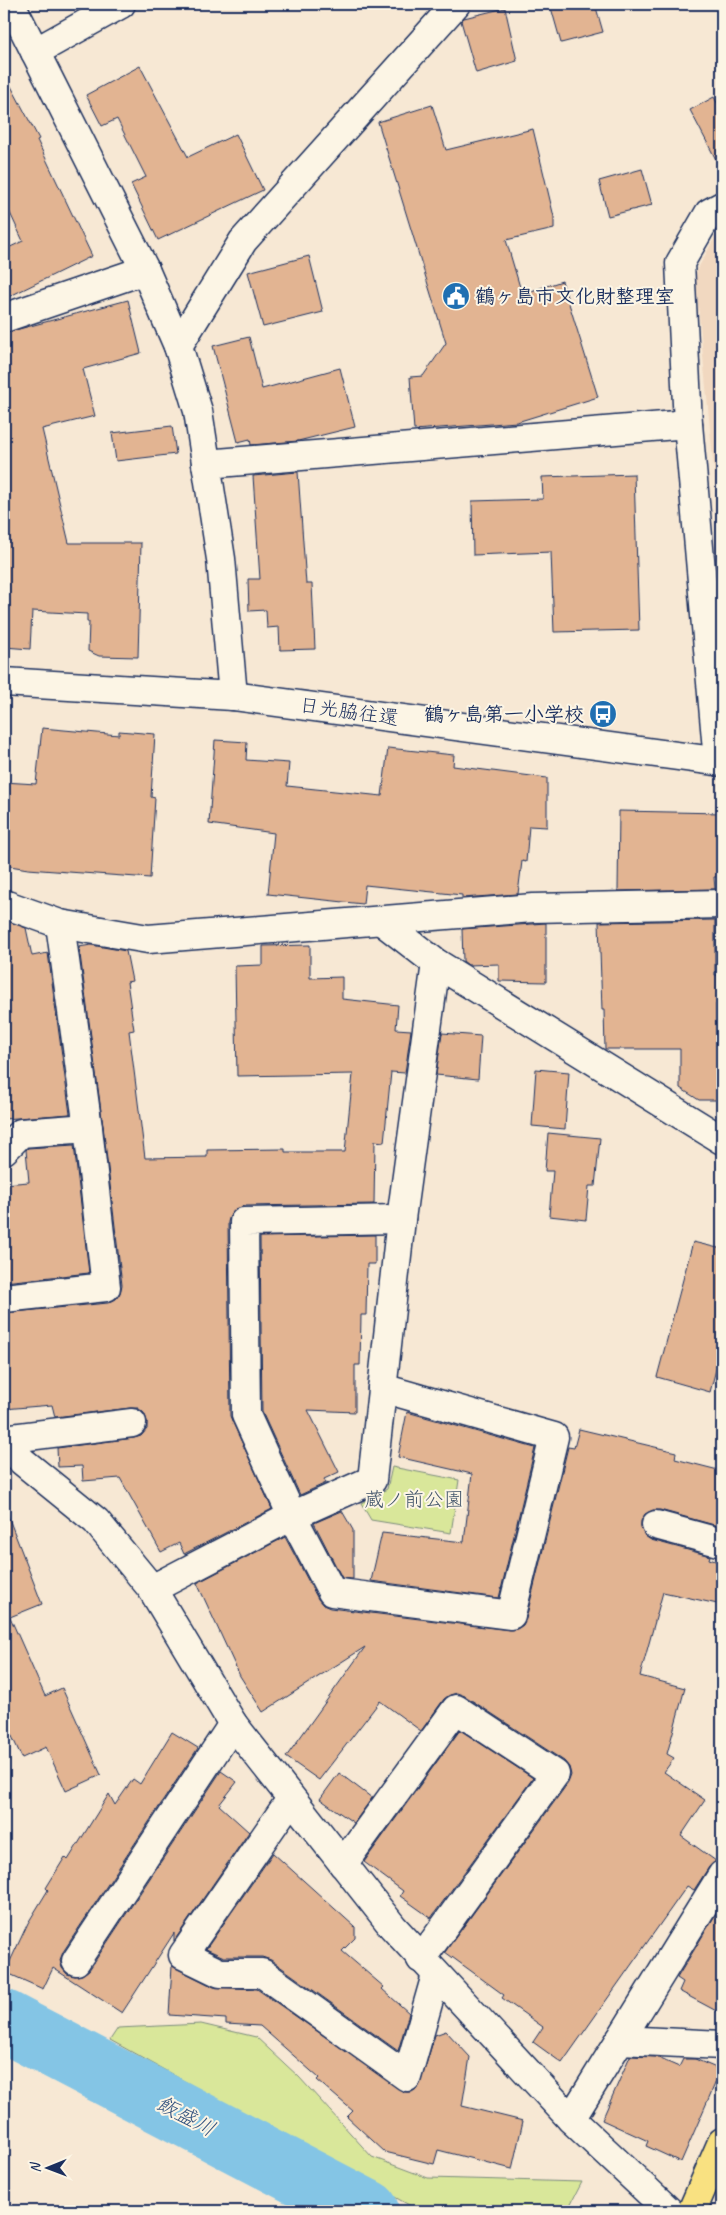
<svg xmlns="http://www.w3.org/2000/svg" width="726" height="2215" viewBox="0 0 726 2215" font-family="Caveat,'Klee One',sans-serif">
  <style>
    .built { fill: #f1d8c0 }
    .green { fill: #d9e79a; stroke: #7a8b7c }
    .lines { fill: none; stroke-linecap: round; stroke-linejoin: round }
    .river { stroke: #84c5e5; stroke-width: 62 }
    .building { fill: #e2b492; stroke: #1b2f5e }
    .minor-casing { stroke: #1b2f5e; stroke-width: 31 }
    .major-casing { stroke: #1b2f5e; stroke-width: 31 }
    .minor { stroke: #fcf5e5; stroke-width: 28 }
    .major { stroke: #f9e181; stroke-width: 28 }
    .labels { text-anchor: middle; stroke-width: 4; stroke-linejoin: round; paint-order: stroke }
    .poi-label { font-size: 20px; font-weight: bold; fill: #1b2f5e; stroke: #fcf5e5; text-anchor: start }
    .street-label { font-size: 20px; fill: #1b2f5e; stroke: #fcf5e5 }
    .park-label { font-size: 20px; fill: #41546a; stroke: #fcf5e5 }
    .water-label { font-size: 21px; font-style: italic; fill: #355480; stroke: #fcf5e5 }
  </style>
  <rect width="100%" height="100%" fill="#f7e8d4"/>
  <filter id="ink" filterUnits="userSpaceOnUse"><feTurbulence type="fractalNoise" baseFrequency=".02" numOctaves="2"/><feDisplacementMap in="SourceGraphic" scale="10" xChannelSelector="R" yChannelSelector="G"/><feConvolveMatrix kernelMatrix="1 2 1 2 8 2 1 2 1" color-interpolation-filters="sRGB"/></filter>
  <g filter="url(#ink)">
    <polygon class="built" points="722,224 722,552 695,274"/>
    <g class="green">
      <polygon points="392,1467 459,1480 451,1533 371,1520 361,1503 387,1489"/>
      <polygon points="201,2024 256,2037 299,2077 372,2157 428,2178 582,2182 567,2211 420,2211 110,2040 118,2028"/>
    </g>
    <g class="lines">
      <polyline class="river" points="4,2021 368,2211"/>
    </g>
    <g class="building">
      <polygon points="550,4 595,4 603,32 561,43"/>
      <polygon points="505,8 517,61 476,73 461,21 464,18"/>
      <polygon points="140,66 188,157 236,134 263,190 158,240 131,184 146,177 117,119 102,126 86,95"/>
      <polygon points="4,73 39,139 37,140 92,256 4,299 4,250 23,241 4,200"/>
      <polygon points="714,97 722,112 722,171 690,110"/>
      <polygon points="432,105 446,150 533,129 554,217 554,229 506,240 522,294 562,281 598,397 517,422 414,430 410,377 423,376 446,343 378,122"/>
      <polygon points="642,169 652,205 608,216 599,181"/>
      <polygon points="309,256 323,312 263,327 248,272"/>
      <polygon points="128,300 141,353 83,369 95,416 42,429 69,543 141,543 138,657 99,656 88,651 89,622 87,622 87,614 32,611 30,649 4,647 4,333"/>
      <polygon points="249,337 262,389 340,368 355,427 298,441 251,445 250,439 238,442 213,346"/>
      <polygon points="172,426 176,454 116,461 112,433"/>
      <polygon points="298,472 306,584 312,584 315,649 280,650 279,627 267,628 266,610 249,611 248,579 260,579 253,476"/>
      <polygon points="634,474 639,630 554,632 551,552 473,555 472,501 543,499 542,477"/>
      <polygon points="42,728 119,735 119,731 155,734 151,797 155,798 150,878 28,869 4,865 4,782 36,784"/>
      <polygon points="215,740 247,742 246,760 289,763 287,786 382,796 388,748 454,755 453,766 547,778 547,827 529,826 526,862 522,861 518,894 462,898 462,895 365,885 363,904 268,894 274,833 209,824"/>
      <polygon points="619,811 722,813 722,877 714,877 715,889 618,891"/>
      <polygon points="4,920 26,928 32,956 48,953 70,1114 4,1119"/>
      <polygon points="715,920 715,975 718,975 719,1004 716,1004 717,1100 699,1100 680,1088 680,1049 605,1049 604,1010 602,1010 599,922"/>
      <polygon points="546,923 546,982 499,981 499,964 468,965 463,961 462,929"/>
      <polygon points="91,945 126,951 132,981 127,982 134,1030 129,1031 145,1158 207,1157 207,1150 285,1149 285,1152 345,1152 353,1074 237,1076 235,966 263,965 263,946 310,945 310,978 342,977 342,999 398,1005 396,1029 411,1030 405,1073 391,1072 384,1142 375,1141 374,1204 244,1206 236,1209 230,1215 228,1222 230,1416 272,1509 184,1554 179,1543 161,1552 120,1478 83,1481 82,1466 58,1467 57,1448 134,1438 141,1436 147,1429 147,1421 144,1413 138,1408 130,1408 55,1417 52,1405 4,1409 4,1313 108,1303 116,1299 120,1293 122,1285 103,1126 79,947"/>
      <polygon points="442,1033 481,1036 478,1079 436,1075"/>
      <polygon points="536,1069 569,1072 565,1129 532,1126"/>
      <polygon points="548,1133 600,1138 595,1186 589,1186 586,1220 549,1216 553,1171 545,1171"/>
      <polygon points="74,1145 89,1273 4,1282 4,1184 29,1182 26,1150 28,1148"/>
      <polygon points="375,1235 375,1264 367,1264 366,1315 361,1315 360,1365 355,1365 355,1412 308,1410 339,1472 324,1479 326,1483 300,1495 262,1412 260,1237"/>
      <polygon points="693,1242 722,1249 722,1347 710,1392 657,1377"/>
      <polygon points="407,1412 535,1448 499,1598 371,1581 382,1533 464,1542 472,1474 398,1457"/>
      <polygon points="579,1429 676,1452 675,1459 722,1471 722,1508 718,1526 660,1510 653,1510 645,1514 641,1521 641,1528 645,1536 651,1540 710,1556 709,1559 722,1563 722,1605 663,1592 640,1676 685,1688 667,1754 674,1758 664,1772 705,1800 681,1836 716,1861 709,1867 694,1890 687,1886 562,2063 533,2042 543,2027 502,1998 504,1995 445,1952 568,1783 571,1775 569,1767 564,1761 465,1696 457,1693 450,1695 444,1699 421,1731 380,1701 319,1780 286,1757 365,1647 263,1712 240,1676 197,1583 285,1537 318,1599 323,1605 330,1608 509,1630 517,1629 523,1625 526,1619 568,1447 574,1448"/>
      <polygon points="6,1511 42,1604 10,1617 45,1696 62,1688 101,1775 66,1791 46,1747 22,1758 4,1719 4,1512"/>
      <polygon points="342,1511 353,1530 353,1579 342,1578 314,1523"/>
      <polygon points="460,1730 533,1778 431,1918 400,1896 403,1891 364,1862"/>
      <polygon points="172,1732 198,1748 63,1952 60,1960 62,1968 67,1974 75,1976 82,1975 89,1970 221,1771 237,1782 219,1805 249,1832 174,1941 174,1933 122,2013 53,1968 43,1989 5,1972 28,1923 48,1890 46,1888 65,1857 68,1860 109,1794 115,1805 133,1779 140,1784"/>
      <polygon points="339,1773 372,1798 354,1823 320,1799"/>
      <polygon points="273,1853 355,1927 355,1938 342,1951 384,1987 382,1989 409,2013 398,2051 271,1960 262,1957 224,1957 206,1949"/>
      <polygon points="722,1904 722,2014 679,1991 683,1982 677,1978"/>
      <polygon points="172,1966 214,1987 257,1989 404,2092 412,2092 419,2087 435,2035 446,2031 470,2057 462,2106 523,2121 512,2169 438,2150 434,2164 385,2152 347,2117 353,2111 317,2080 319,2078 260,2026 226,2024 226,2019 169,2015"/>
      <polygon points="630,2056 656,2057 679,2067 683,2059 695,2059 721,2070 681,2162 646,2146 648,2141 602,2120"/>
    </g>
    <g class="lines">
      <g class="minor-casing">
        <g id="minor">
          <polyline points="11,4 145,270 178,346 198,411 221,559 233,696"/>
          <polyline points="35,52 121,4"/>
          <polyline points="4,318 145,270"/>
          <polyline points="178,346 243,241 456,4"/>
          <polyline points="206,464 688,424"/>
          <polyline points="4,682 233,696 722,762"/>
          <polyline points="718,761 688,424 680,263 709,213 722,206"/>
          <polyline points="4,904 60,924 148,939 533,908 722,904"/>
          <polyline points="383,922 436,963 722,1140"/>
          <polyline points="4,1150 21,1133 88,1128"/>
          <polyline points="4,1298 106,1287 88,1128 60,924"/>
          <polyline points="382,1388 554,1437 511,1615 332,1592 292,1516 246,1415 244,1222 401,1219"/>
          <polyline points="4,1439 22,1461 96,1521 152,1589 233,1724 393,1927 571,2119 669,2211"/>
          <polyline points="4,1439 132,1423"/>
          <polyline points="656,1525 722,1543"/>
          <polyline points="152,1589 292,1516 372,1480 401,1219 436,963"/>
          <polyline points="291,1799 183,1955 220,1973 262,1973 407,2077 436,1975"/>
          <polyline points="343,1864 456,1709 555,1774 421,1959"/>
          <polyline points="76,1961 233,1724"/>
          <polyline points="620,2040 722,2045"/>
          <polyline points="571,2119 722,1875"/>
        </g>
      </g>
      <g class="major-casing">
        <polyline id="major" points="692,2211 722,2142"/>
      </g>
      <use href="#minor" class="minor"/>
      <use href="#major" class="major"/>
    </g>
  </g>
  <defs>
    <g id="civic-disc" transform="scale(1.4375)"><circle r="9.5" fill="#1f6fb2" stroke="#fcf5e5"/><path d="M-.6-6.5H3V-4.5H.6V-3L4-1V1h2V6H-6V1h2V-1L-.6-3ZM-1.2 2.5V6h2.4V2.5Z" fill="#fff"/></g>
    <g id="bus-disc" transform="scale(1.4375)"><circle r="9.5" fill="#1f6fb2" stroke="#fcf5e5"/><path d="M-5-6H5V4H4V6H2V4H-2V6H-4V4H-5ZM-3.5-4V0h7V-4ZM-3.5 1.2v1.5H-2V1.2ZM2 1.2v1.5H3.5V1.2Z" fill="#fff"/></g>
  </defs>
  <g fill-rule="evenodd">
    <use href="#civic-disc" x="456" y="296"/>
    <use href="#bus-disc" x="603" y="714"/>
  </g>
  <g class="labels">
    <g class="poi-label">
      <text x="475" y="303">鶴ヶ島市文化財整理室</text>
      <text x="584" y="721" text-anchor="end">鶴ヶ島第一小学校</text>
    </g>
    <g class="street-label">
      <text transform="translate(349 711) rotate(8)" y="7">日光脇往還</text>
    </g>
    <g class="park-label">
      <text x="414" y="1506">蔵ノ前公園</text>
    </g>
    <g class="water-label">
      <text transform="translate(186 2116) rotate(28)" y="7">飯盛川</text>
    </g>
  </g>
  <rect width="726" height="2215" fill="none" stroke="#fcf5e5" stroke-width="20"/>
  <rect x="10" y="10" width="706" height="2195" fill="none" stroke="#1b2f5e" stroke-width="2" filter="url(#ink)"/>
  <g transform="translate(48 2168) rotate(269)" stroke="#fcf5e5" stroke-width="4" paint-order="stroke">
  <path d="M0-4L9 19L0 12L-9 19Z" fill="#1b2f5e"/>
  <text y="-8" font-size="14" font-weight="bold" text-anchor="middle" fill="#1b2f5e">N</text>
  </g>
</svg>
